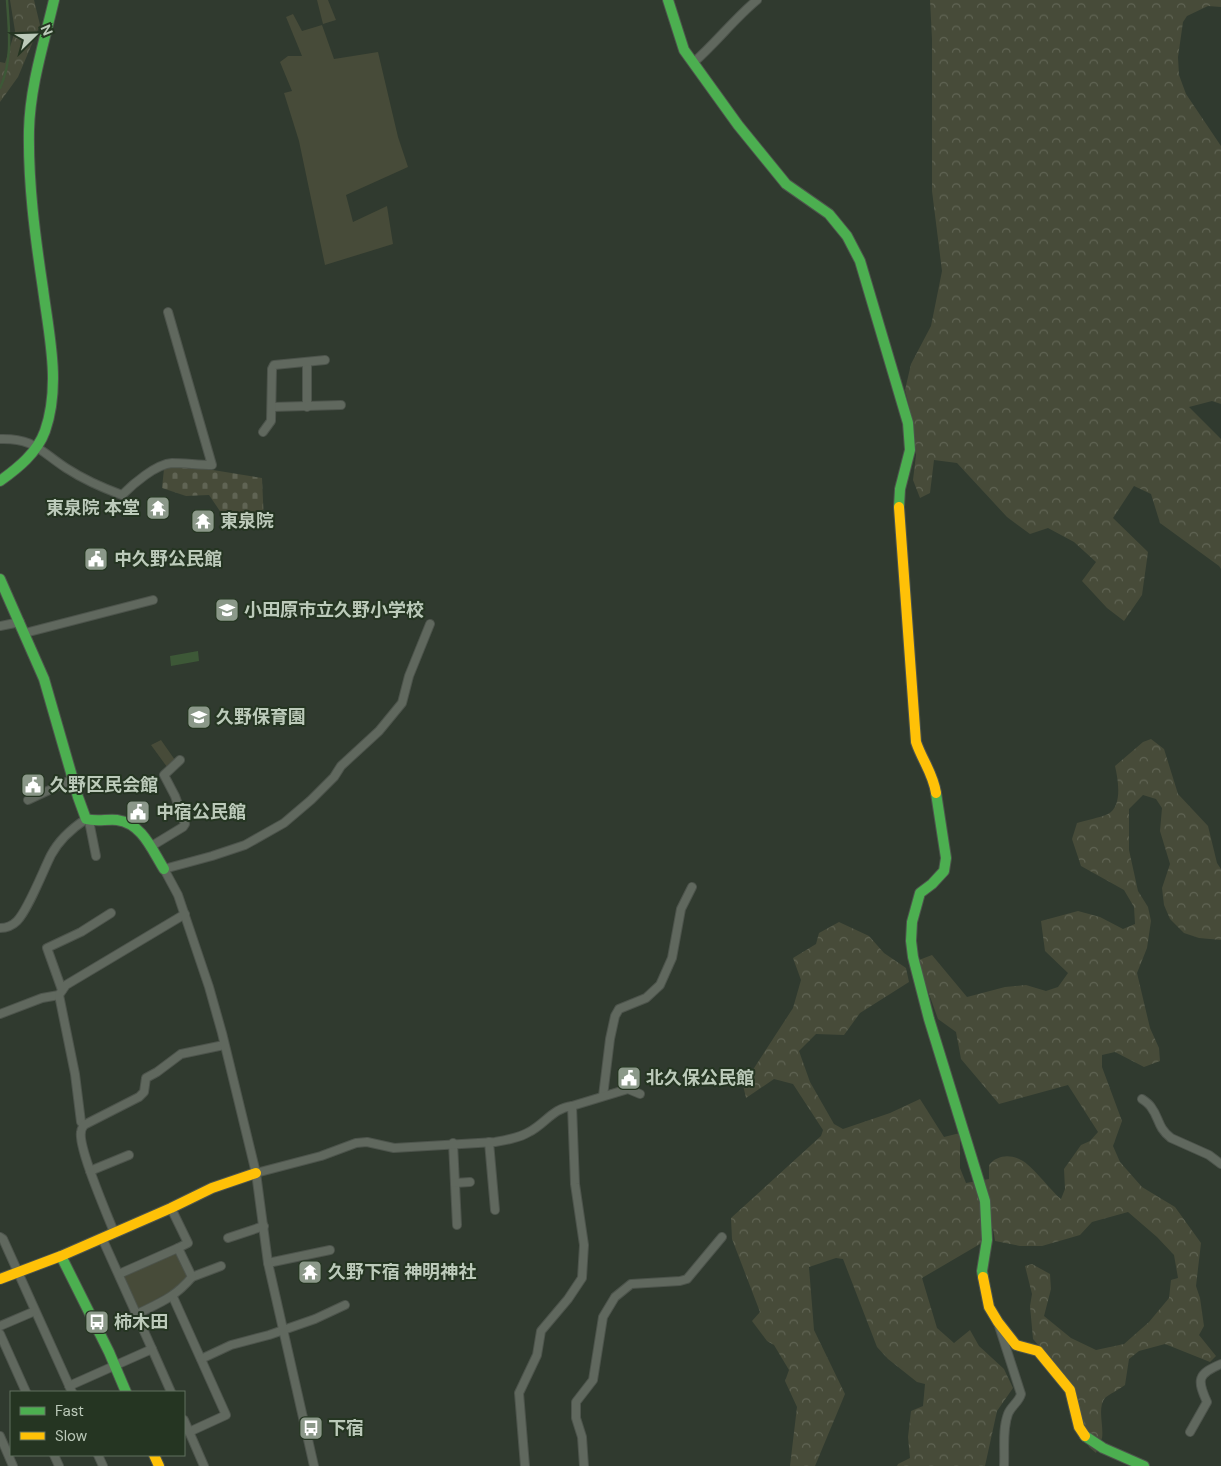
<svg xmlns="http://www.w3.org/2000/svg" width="1221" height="1466" viewBox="0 0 1221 1466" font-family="'DM Sans','Noto Sans JP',sans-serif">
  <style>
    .forest { fill: url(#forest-crowns) }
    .cemetery { fill: url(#cemetery-stones) }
    .park { fill: #474b39 }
    .water { fill: #3d5837 }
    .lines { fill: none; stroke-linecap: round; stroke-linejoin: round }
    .stream { stroke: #3d5837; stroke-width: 2.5 }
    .street-casing { stroke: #4d544c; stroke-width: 10 }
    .fast-casing { stroke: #4d544c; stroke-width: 12 }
    .slow-casing { stroke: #4d544c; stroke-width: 12 }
    .street { stroke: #60685e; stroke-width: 8 }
    .fast { stroke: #4caf50; stroke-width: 10 }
    .slow { stroke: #ffc107; stroke-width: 10 }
    .labels { text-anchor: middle; stroke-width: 4; stroke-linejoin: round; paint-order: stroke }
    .poi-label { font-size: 18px; font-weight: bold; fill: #bccaba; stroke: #253522; text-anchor: start }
  </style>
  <defs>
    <pattern id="forest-crowns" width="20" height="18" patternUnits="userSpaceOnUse" patternTransform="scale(1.25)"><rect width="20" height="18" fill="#474b39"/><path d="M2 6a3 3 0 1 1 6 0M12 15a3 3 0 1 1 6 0" fill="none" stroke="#606454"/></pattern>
    <pattern id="cemetery-stones" width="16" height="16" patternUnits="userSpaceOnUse" patternTransform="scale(1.25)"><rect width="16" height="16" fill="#474b39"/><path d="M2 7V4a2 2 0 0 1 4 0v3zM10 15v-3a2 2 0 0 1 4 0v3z" fill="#606454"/></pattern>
  </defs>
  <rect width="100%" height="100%" fill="#303a2f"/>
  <g class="forest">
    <polygon points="10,0 34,0 40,25 18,77 0,102 0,62 5,63 15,31"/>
    <polygon points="930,0 1221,0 1221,7 1208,6 1187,16 1183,22 1178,57 1179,75 1186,94 1221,146 1221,404 1212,401 1189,407 1221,439 1221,569 1219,566 1160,523 1151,494 1134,486 1113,518 1148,552 1142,595 1124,621 1107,608 1082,581 1096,562 1074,542 1048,528 1030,534 1007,517 957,463 934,460 930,493 920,498 913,480 916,455 913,422 905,390 911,364 931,326 942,271 932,191 932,39"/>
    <path d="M 1151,739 L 1164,749 L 1178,794 L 1208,826 L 1217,863 L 1221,869 L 1221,940 L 1199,938 L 1184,933 L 1170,919 L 1164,905 L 1162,888 L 1170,864 L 1160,831 L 1162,808 L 1156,799 L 1143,795 L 1129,809 L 1129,850 L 1138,891 L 1148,907 L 1151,921 L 1147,948 L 1137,973 L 1150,1028 L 1159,1048 L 1160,1061 L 1144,1067 L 1115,1052 L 1102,1055 L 1102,1067 L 1122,1121 L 1113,1146 L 1120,1162 L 1142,1187 L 1175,1207 L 1201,1243 L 1196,1286 L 1200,1298 L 1204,1326 L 1199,1335 L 1216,1356 L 1210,1362 L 1165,1344 L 1139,1351 L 1129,1359 L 1125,1385 C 1120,1389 1108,1395 1105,1398 C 1097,1408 1104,1426 1102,1438 C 1100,1443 1098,1448 1096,1453 L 1089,1447 L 1080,1407 L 1058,1368 L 1033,1339 L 1030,1306 L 1032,1294 L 1025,1266 L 1032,1264 L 1050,1274 L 1051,1289 L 1044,1316 L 1071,1338 L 1096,1350 L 1124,1344 L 1149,1322 L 1169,1298 L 1171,1280 L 1178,1278 L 1174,1255 L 1157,1237 L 1128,1212 L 1092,1222 L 1080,1235 L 1042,1246 L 1020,1246 L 995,1241 L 993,1228 L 980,1244 L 922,1278 L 937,1328 L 954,1343 L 970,1330 L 979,1346 L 1004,1369 L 1013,1388 L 997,1411 L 985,1466 L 897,1466 L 898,1464 L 910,1458 L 908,1437 L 911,1411 L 923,1406 L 925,1384 L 917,1382 L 888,1359 L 877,1347 L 843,1259 L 836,1258 L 809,1267 L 814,1330 L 845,1394 L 815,1466 L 790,1466 L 797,1407 L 785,1381 L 789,1370 L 774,1345 L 767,1341 L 752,1321 L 760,1312 L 732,1239 L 731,1218 L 821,1136 L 823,1130 L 793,1084 L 774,1079 L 746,1098 L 743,1085 L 793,1008 L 801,980 L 793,958 L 816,944 L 819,933 L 839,922 L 869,936 L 884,953 L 906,968 L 909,982 L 860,1013 L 844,1035 L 816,1034 L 799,1051 L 810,1082 L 834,1124 L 843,1129 L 890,1113 L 920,1099 L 944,1137 L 960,1133 L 960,1168 L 966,1183 L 989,1179 L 989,1165 C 997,1155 1010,1154 1021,1160 C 1031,1164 1051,1191 1061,1199 L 1065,1189 L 1064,1169 L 1081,1145 L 1090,1141 L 1098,1132 L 1068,1085 L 999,1104 L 961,1059 L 956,1032 L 938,1019 L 923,977 L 919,960 L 932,955 L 967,997 L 1005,987 L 1026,985 L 1046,991 L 1058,987 L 1068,973 L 1045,951 L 1041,921 L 1078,911 L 1100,917 L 1123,929 L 1135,924 L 1134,907 L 1124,890 L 1081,866 L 1072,839 L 1077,823 C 1086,820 1099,818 1108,814 C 1123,806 1118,779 1115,766 L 1143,742 Z"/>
  </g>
  <polygon class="cemetery" points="171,466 213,470 262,478 264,523 226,520 209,495 186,496 162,488 164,469"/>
  <g class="park">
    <polygon points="317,0 328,0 336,20 323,24"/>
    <polygon points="293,14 302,31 322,25 334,59 378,52 398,137 408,167 346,195 353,222 387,206 393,244 325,265 299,141 284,93 292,91 280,62 288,56 302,56 286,17"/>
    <polygon points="161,740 175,760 167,767 151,745"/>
    <polygon points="178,1252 189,1282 138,1309 123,1276"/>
  </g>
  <polygon class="water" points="198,651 199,661 171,666 170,656"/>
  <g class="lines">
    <path class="stream" d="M 0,88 C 13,60 9,30 7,0"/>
    <g class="street-casing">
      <g id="street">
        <path d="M 693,63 C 716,43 734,19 757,0"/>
        <polyline points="307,362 307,407"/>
        <polyline points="272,407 341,405"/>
        <polyline points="263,432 271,421 272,369 274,365 325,360"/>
        <path d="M 0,439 C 34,438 40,451 66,468 C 83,479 103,488 122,495 C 133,484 156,464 172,463 C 185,463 199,465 212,465 L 168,312"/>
        <polyline points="0,626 20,622"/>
        <polyline points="25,633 153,600"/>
        <polyline points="28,800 73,779"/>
        <polyline points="89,821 96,856"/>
        <polyline points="150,847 183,827 185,824 175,796 164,775 180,760"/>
        <path d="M 0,928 C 6,928 13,925 17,921 C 28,910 43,871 51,855 C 59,840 71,829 86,819"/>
        <polyline points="62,990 47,948 81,932 111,913"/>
        <polyline points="0,1014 42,998 59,995"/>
        <polyline points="603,1096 610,1039 615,1016 619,1009 646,998 660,985 672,958 681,909 692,887"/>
        <path d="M 1142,1099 C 1145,1101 1149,1104 1151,1107 C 1160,1119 1157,1127 1171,1138 L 1209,1155 L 1221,1164"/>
        <polyline points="572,1106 628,1089 640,1094"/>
        <polyline points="84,1125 81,1122 75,1074 59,995 66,985 185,914"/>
        <polyline points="489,1142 495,1210"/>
        <polyline points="453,1143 457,1225"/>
        <polyline points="90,1171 129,1155"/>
        <path d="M 256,1173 L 321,1156 L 356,1143 L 367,1142 L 394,1148 L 495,1142 C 507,1140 519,1138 529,1132 C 545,1124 553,1108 572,1106 L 575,1184 L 584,1245 L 582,1278 L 568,1299 L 541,1331 L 537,1355 L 519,1393 L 525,1466"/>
        <polyline points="455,1183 470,1182"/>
        <path d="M 114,1232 C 107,1214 78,1148 81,1132 C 81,1129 83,1127 84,1125 L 139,1097 L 144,1092 L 146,1078 L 157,1072 L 181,1054 L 224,1045"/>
        <polyline points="0,1237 3,1239 72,1392"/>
        <polyline points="102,1238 152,1349"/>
        <polyline points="228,1238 264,1226"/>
        <polyline points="268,1263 330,1250"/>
        <polyline points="119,1274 178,1248"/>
        <polyline points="192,1277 221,1266"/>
        <polyline points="173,1297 226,1415 189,1432"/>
        <path d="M 137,1314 C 161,1302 174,1298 192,1277 L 178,1248 L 188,1243 L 171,1208"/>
        <polyline points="0,1326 35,1311"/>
        <path d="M 999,1326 L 1021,1394 C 1019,1402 1011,1406 1008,1414 C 1002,1430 1005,1449 1004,1466"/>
        <polyline points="0,1334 26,1392"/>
        <polyline points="201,1359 231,1345 269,1335 315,1319 345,1305"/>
        <polyline points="69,1386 152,1349 171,1392"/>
        <polyline points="184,1420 204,1466"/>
        <path d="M 1190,1432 L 1207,1402 C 1197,1380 1197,1374 1221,1364"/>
        <polyline points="0,1436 13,1466"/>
        <polyline points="54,1455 59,1466"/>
        <polyline points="98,1455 103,1466"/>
        <polyline points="314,1466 268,1263 256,1173 222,1033 209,987 178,895 164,869 212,856 245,845 284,823 311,800 334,777 341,766 379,731 402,703 409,676 430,624"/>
        <polyline points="584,1466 582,1437 576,1418 576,1402 593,1380 603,1317 615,1297 631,1284 680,1281 687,1279 722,1237"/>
      </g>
    </g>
    <g class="fast-casing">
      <g id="fast">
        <polyline points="668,0 684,50 738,125 786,184 829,214 847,236 860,261 908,423 910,450 900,489 899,507"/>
        <path d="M 0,481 C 18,468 37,453 45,431 C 61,385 49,335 43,289 C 35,236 28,183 29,130 C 30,86 44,43 54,0"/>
        <path d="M 0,579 L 44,679 L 78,797 L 86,819 C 97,822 106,819 117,820 C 142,823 152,850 164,869"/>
        <polyline points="936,793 946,858 944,871 932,884 920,893 912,922 911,941 913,957 929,1019 985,1201 987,1240 982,1271 983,1277"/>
        <polyline points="61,1256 109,1352 126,1392"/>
        <polyline points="1085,1436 1103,1448 1144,1466"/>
      </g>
    </g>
    <g class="slow-casing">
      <g id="slow">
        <path d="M 899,507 L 916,742 C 922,760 933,773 936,793"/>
        <polyline points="983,1277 989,1307 998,1322 1016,1345 1038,1351 1070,1390 1079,1427 1085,1436"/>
        <polyline points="0,1279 61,1256 171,1208 212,1188 256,1173"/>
        <polyline points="154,1455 159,1466"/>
      </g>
    </g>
    <use href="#street" class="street"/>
    <use href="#fast" class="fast"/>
    <use href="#slow" class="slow"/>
  </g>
  <defs>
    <g id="temple-square" transform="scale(1.25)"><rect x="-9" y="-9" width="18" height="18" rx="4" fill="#8b9889" stroke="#253522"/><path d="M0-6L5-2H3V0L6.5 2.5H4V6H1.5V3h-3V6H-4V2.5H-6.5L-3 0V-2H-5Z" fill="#fff"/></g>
    <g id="civic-square" transform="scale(1.25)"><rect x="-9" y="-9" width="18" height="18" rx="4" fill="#8b9889" stroke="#253522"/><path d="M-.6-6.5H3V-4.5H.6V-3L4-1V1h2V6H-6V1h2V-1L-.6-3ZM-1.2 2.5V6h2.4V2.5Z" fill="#fff"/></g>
    <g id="school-square" transform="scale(1.25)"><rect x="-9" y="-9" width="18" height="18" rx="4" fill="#8b9889" stroke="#253522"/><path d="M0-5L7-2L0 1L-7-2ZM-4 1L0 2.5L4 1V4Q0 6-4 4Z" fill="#fff"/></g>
    <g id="bus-square" transform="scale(1.25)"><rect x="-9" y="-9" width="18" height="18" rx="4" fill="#8b9889" stroke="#253522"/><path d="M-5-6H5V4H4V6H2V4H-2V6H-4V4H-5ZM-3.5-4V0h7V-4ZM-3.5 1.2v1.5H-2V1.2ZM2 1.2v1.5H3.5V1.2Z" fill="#fff"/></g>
  </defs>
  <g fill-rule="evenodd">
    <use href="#temple-square" x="158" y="508"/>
    <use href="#temple-square" x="203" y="521"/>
    <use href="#civic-square" x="96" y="559"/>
    <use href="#school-square" x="227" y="610"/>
    <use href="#school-square" x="199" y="717"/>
    <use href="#civic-square" x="33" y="785"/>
    <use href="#civic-square" x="138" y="812"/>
    <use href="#civic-square" x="629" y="1078"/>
    <use href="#temple-square" x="310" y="1272"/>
    <use href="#bus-square" x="97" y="1322"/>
    <use href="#bus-square" x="311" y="1428"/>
  </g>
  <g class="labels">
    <g class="poi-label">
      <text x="140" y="514" text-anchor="end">東泉院 本堂</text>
      <text x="220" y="527">東泉院</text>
      <text x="114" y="565">中久野公民館</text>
      <text x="244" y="616">小田原市立久野小学校</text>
      <text x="216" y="723">久野保育園</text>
      <text x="50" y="791">久野区民会館</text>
      <text x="156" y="818">中宿公民館</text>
      <text x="646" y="1084">北久保公民館</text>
      <text x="328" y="1278">久野下宿 神明神社</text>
      <text x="114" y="1328">柿木田</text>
      <text x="328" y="1434">下宿</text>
    </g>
  </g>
  <rect x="10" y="1391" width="175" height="65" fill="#253522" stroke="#61715f"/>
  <rect x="20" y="1407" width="25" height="8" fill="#4caf50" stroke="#61715f"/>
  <text x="55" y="1416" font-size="15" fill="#bccaba">Fast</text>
  <rect x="20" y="1432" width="25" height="8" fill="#ffc107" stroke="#61715f"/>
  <text x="55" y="1441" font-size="15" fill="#bccaba">Slow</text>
  <g transform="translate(35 35) rotate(67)" stroke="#253522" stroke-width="4" paint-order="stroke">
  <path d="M0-4L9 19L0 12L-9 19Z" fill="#bccaba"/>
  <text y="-8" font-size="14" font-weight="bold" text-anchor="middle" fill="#bccaba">N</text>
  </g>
</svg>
